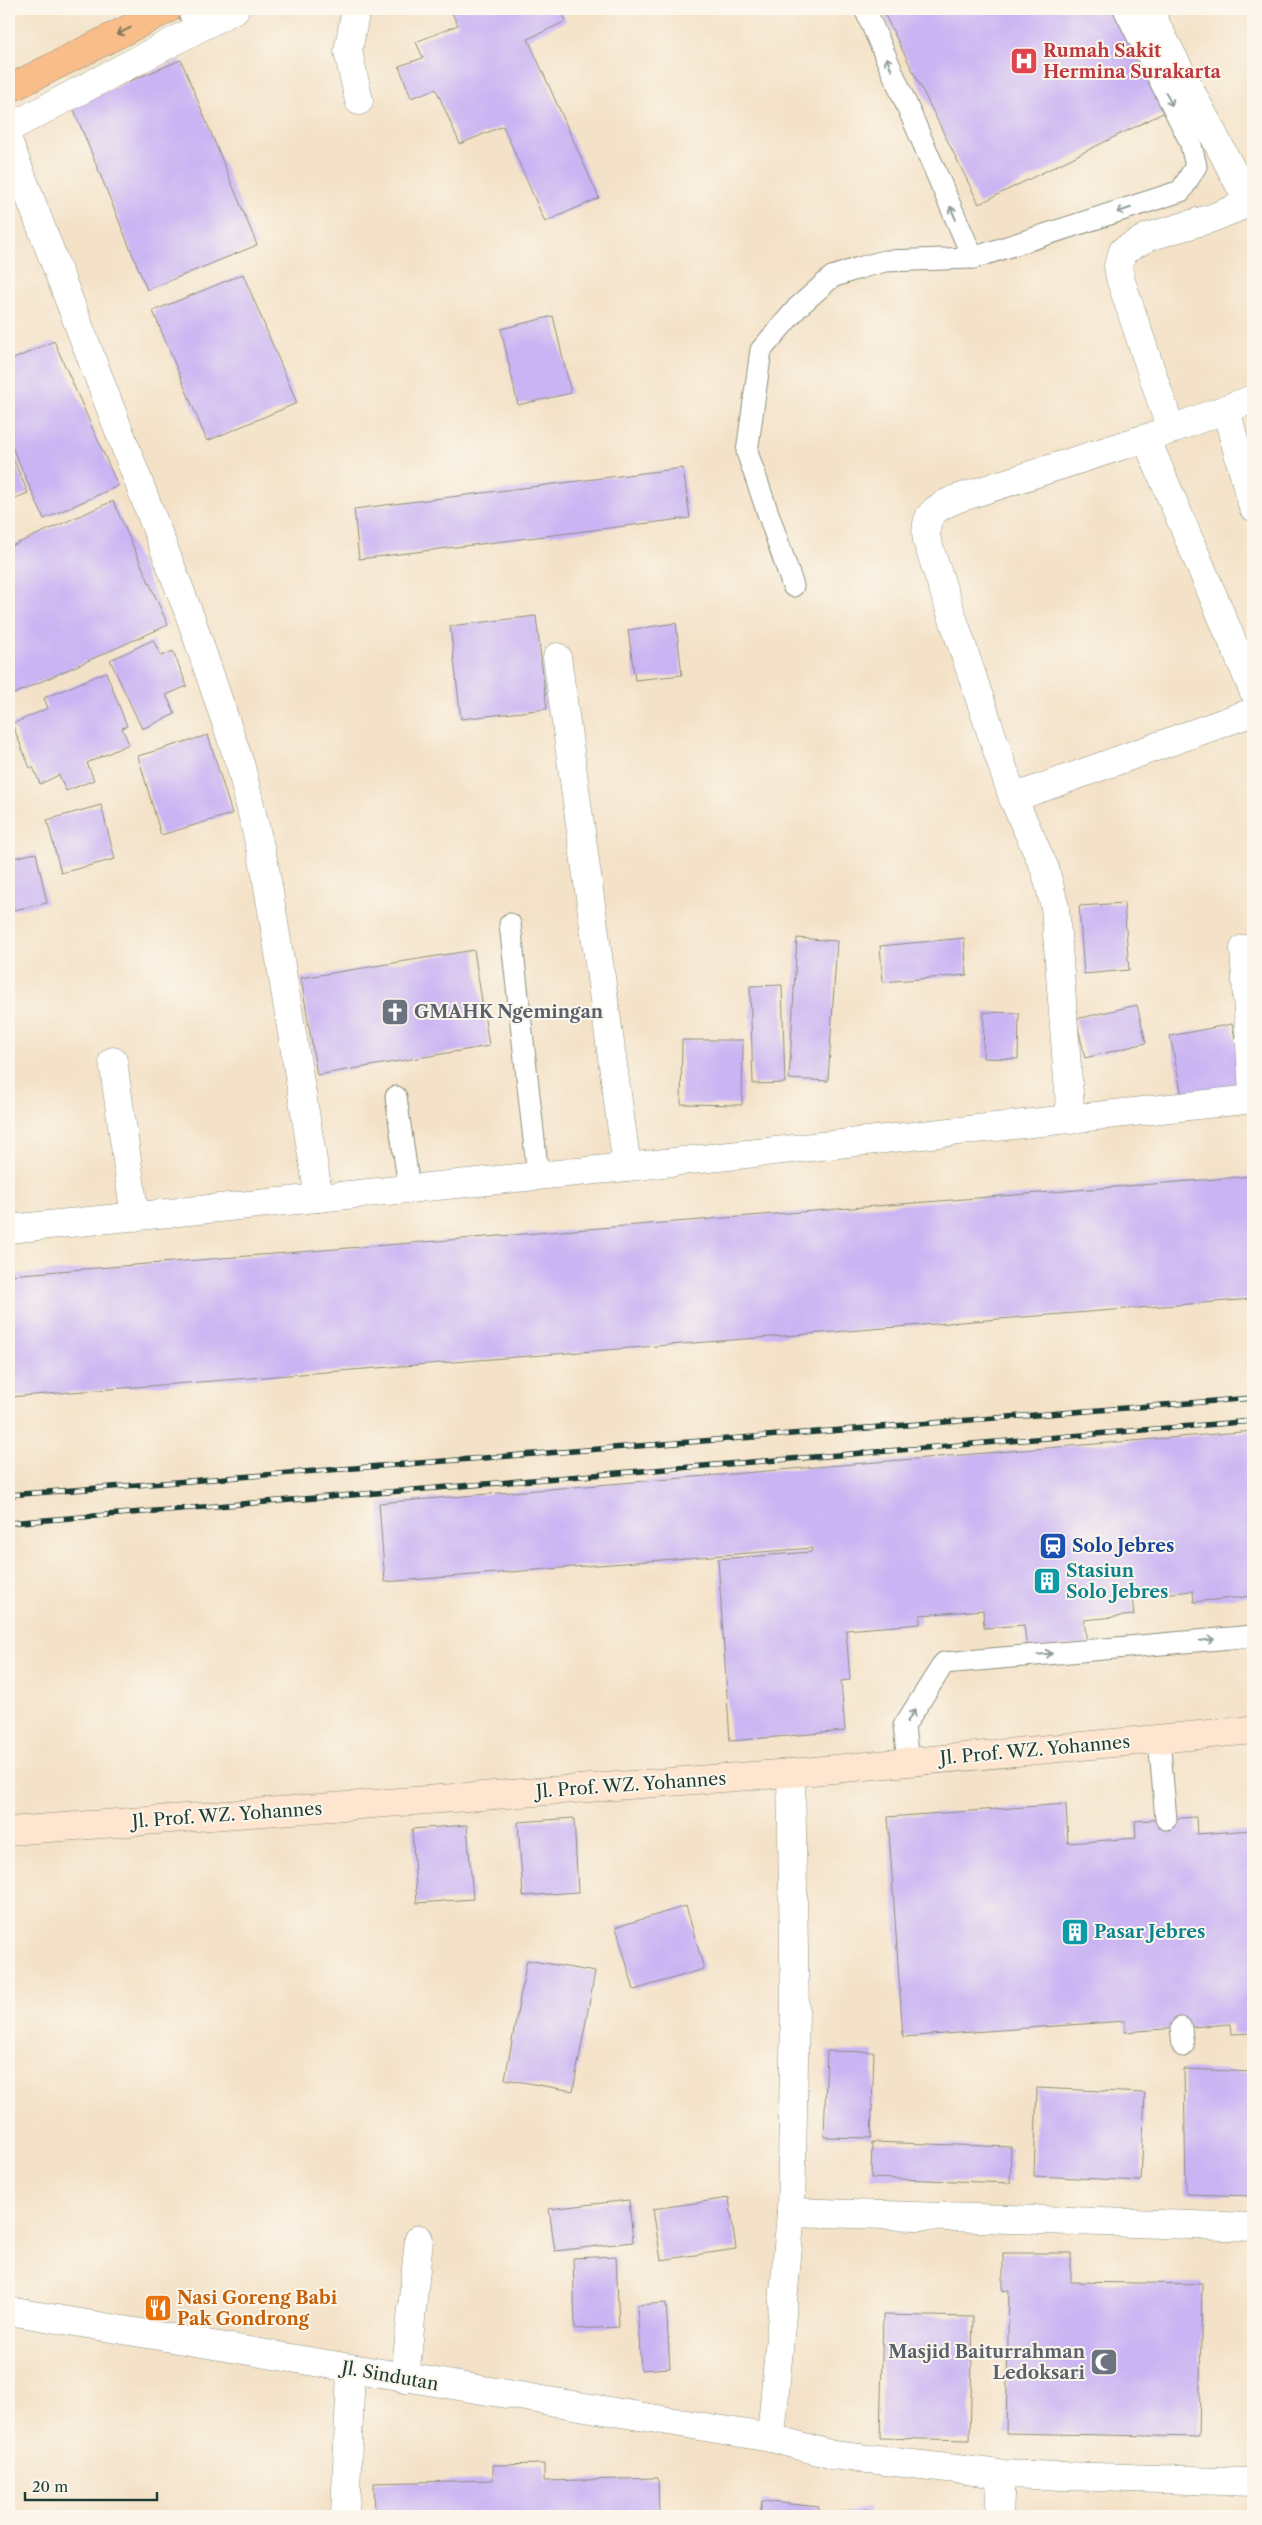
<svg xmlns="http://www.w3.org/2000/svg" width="1262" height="2525" viewBox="0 0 1262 2525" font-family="'Libre Caslon Text',serif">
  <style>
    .building { fill: #cab4f3 }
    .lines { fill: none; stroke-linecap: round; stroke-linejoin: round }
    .lane-casing { stroke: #8a907e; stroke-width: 23 }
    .street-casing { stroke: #8a907e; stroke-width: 29 }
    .secondary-casing { stroke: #8a907e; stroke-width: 29 }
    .primary-casing { stroke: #8a907e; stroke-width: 29 }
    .lane { stroke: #fff; stroke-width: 21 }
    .street { stroke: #fff; stroke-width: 28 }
    .secondary { stroke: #fde5d0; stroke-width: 28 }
    .primary { stroke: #f9bd89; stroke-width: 28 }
    .rail-casing { stroke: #1f3d34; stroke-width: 5.5 }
    .rail { stroke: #fbf7ec; stroke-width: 4; stroke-dasharray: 11; stroke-linecap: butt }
    .oneway { stroke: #81775a }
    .oneway2 { stroke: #8f9e9a }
    .labels { text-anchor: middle; stroke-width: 4; stroke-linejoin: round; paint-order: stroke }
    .health-label { font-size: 18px; font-weight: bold; fill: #be3a42; stroke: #fbf7ec; text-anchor: start }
    .worship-label { font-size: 18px; font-weight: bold; fill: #5b616d; stroke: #fbf7ec; text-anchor: start }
    .transit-label { font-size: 18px; font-weight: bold; fill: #164399; stroke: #fbf7ec; text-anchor: start }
    .culture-label { font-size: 18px; font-weight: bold; fill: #0d838f; stroke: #fbf7ec; text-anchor: start }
    .street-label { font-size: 18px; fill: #1f3d34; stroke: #fbf7ec }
    .food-label { font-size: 18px; font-weight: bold; fill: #c56008; stroke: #fbf7ec; text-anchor: start }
  </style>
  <rect width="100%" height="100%" fill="#fbf7ec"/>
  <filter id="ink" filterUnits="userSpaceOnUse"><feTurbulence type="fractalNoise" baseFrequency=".02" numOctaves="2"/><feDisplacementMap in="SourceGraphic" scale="10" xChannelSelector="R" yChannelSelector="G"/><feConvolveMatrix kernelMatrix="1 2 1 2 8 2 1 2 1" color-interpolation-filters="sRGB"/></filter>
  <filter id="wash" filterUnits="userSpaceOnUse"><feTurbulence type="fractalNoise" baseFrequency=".0096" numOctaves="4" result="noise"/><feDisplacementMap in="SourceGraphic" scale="20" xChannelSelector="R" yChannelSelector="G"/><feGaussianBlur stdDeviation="1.12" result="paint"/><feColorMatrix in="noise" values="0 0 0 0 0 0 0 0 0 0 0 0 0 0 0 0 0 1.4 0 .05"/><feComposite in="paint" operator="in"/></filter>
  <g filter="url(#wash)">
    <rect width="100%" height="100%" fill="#f4e2c8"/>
    <g id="blocks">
      <g class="building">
        <polygon points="450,9 561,9 566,21 528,39 599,198 545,222 503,126 460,144 436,89 411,98 399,66 423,58 416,42 458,25"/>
        <polygon points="882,9 1114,9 1165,112 979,204"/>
        <polygon points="181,60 257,245 147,290 72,105"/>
        <polygon points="243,274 297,403 207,441 153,311"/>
        <polygon points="553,316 571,393 518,405 501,329"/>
        <polygon points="54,341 118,486 44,519 9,440 9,361"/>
        <polygon points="9,449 28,493 9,501"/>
        <polygon points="683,468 690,518 359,559 354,509"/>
        <polygon points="113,501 168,625 9,696 9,547"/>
        <polygon points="536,616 547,709 461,719 450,626"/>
        <polygon points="676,623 682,675 635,680 628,630"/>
        <polygon points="153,640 161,656 173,651 187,686 166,695 175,714 142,729 110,660"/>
        <polygon points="106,672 127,726 122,728 129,744 87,763 94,780 66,791 59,775 40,784 33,767 30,768 12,724 48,708 44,698"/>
        <polygon points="208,735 232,814 161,835 138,756"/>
        <polygon points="101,805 115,859 61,873 47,820"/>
        <polygon points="36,853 47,903 9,911 9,859"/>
        <polygon points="1124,903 1129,970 1084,974 1079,906"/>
        <polygon points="797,938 837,941 828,1081 789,1079"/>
        <polygon points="964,938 967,975 883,982 880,946"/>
        <polygon points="474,950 489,1046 317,1075 301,978"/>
        <polygon points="782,985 785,1083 753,1084 750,986"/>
        <polygon points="1137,1005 1146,1043 1085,1058 1076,1019"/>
        <polygon points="984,1012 1019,1013 1018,1059 983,1058"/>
        <polygon points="1232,1024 1245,1087 1183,1100 1170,1036"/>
        <polygon points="682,1040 743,1040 742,1105 681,1104"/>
        <polygon points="1253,1176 1253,1299 9,1397 9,1275"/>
        <polygon points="1253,1431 1253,1596 1194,1602 1193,1591 1132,1597 1134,1615 1084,1620 1087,1644 1027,1650 1024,1625 984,1628 983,1610 920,1615 920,1624 846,1630 850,1680 841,1681 845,1731 730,1741 718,1559 811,1552 812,1548 385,1582 379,1503"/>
        <polygon points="1066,1804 1068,1843 1136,1838 1135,1821 1196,1817 1197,1834 1253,1830 1253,2033 1232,2034 1231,2024 1125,2032 1125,2021 903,2037 888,1817"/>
        <polygon points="574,1818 578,1892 523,1896 518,1822"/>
        <polygon points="467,1825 473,1899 417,1903 412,1829"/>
        <polygon points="686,1906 704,1969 634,1990 616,1927"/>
        <polygon points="527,1960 595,1972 573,2091 505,2079"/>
        <polygon points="827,2051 874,2052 871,2138 824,2137"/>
        <polygon points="1184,2069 1253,2072 1253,2196 1186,2194"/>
        <polygon points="1037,2088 1145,2093 1141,2181 1034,2176"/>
        <polygon points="872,2142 1011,2147 1010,2183 871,2178"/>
        <polygon points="729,2198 736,2249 661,2260 653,2209"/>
        <polygon points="629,2200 633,2242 555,2251 549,2209"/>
        <polygon points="1003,2253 1071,2253 1071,2282 1202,2284 1199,2437 1006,2433 1009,2290 1003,2291"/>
        <polygon points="616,2256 619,2327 575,2329 573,2258"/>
        <polygon points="666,2303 670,2368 641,2370 637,2305"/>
        <polygon points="883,2315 973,2317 970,2440 880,2438"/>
        <polygon points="544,2464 544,2481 658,2478 659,2516 375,2516 374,2483 493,2480 493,2465"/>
        <polygon points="762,2501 819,2507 818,2516 760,2516"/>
        <polygon points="868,2509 868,2516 833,2516 833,2513"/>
      </g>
    </g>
  </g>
  <g filter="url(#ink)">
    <use href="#blocks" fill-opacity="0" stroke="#8a907e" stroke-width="1"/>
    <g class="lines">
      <g class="lane-casing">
        <g id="lane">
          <polyline points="188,9 195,29"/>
          <polyline points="865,9 973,258"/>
          <polyline points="793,586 747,452 761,350 798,307 832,277 859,268 885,261 973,258 1181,191 1196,166 1190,141 1124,9"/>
          <polyline points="510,924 538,1176"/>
          <polyline points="396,1097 409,1188"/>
          <polyline points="1159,1739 1166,1819"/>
          <polyline points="908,1762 904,1726 944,1663 1253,1636"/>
          <polyline points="1181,2028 1183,2046"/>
        </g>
      </g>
      <g class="street-casing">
        <g id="street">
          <polyline points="356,9 348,51 359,101"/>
          <polyline points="1148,9 1249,203 1212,218 1148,237 1123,251 1118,266 1120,278 1171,430"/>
          <polyline points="9,128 235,9"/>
          <polyline points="9,143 191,619 241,767 265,868 319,1198"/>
          <polyline points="1226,410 1253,507"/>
          <polyline points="1153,436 1253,399"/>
          <polyline points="557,657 627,1167"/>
          <polyline points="1013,798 1253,712"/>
          <polyline points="1244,949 1253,1092"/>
          <polyline points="113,1061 135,1217"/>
          <path d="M 1071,1120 L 1055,907 L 1045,869 L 1013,798 L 927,541 C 923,515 934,508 956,499 L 1146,438 L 1253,690"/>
          <polyline points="9,1229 627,1167 1253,1099"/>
          <polyline points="791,2212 1253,2227"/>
          <polyline points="9,2311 771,2438 833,2455 1001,2474 1253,2482"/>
          <polyline points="405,2379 419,2239"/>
          <polyline points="771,2438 791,2212 795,2011 791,1773"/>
          <polyline points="345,2516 351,2369"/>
          <polyline points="999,2516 1001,2474"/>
        </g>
      </g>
      <g class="secondary-casing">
        <polyline id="secondary" points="9,1831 791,1773 1253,1730"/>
      </g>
      <g class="primary-casing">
        <polyline id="primary" points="9,89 168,9"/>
      </g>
      <use href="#lane" class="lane"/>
      <use href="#street" class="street"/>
      <use href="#secondary" class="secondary"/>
      <use href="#primary" class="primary"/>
      <g class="rail-casing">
        <g id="rail">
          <polyline points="9,1495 1253,1398"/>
          <polyline points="9,1523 1253,1421"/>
        </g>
      </g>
      <use href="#rail" class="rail"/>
    </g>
    <defs><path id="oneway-shaft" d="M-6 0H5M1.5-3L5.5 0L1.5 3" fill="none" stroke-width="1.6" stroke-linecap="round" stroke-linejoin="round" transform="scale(1.25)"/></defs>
    <use class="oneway" href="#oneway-shaft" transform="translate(124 31) rotate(153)"/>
    <g class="oneway2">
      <use href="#oneway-shaft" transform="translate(889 64) rotate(-113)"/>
      <use href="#oneway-shaft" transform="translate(1169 99) rotate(64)"/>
      <use href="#oneway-shaft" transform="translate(1124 210) rotate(162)"/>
      <use href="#oneway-shaft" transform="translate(953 213) rotate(-113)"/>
      <use href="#oneway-shaft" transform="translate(1207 1640) rotate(-5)"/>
      <use href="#oneway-shaft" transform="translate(1045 1654) rotate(-5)"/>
      <use href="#oneway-shaft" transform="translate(911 1716) rotate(-57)"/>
    </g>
  </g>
  <defs>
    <g id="hospital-square" transform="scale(1.4375)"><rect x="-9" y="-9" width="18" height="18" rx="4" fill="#e0444e" stroke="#fbf7ec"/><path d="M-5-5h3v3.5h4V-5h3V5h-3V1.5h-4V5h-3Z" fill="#fff"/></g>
    <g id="church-square" transform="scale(1.4375)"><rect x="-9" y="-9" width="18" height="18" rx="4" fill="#6b7280" stroke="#fbf7ec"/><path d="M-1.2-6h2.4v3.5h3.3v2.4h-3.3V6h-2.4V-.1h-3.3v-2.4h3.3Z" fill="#fff"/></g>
    <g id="station-square" transform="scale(1.4375)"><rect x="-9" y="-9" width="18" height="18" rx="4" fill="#1a4fb4" stroke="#fbf7ec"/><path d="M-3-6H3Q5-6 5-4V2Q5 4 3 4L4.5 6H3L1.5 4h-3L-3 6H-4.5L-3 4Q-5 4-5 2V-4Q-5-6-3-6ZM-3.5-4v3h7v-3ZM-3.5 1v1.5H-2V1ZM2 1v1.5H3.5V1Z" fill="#fff"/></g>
    <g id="building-square" transform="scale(1.4375)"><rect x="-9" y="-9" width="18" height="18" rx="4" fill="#0f9aa8" stroke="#fbf7ec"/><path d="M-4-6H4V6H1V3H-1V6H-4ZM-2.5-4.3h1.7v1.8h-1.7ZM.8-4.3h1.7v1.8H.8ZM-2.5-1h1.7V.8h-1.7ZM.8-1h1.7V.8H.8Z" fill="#fff"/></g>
    <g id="restaurant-square" transform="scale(1.4375)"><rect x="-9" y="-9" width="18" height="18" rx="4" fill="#e8710a" stroke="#fbf7ec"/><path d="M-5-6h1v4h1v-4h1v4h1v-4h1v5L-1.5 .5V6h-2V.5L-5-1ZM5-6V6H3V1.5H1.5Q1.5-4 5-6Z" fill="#fff"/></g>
    <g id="mosque-square" transform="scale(1.4375)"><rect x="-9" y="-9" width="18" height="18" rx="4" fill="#6b7280" stroke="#fbf7ec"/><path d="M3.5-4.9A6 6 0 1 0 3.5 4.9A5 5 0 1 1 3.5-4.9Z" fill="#fff"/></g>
  </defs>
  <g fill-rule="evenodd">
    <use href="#hospital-square" x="1024" y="61"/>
    <use href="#church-square" x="395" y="1012"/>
    <use href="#station-square" x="1053" y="1546"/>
    <use href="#building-square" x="1047" y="1581"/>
    <use href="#building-square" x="1075" y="1932"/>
    <use href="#restaurant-square" x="158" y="2308"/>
    <use href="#mosque-square" x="1104" y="2362"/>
  </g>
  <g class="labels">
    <g class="health-label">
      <text x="1043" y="57">Rumah Sakit<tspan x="1043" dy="21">Hermina Surakarta</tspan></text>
    </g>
    <g class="worship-label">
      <text x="414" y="1018">GMAHK Ngemingan</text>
      <text x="1085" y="2358" text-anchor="end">Masjid Baiturrahman<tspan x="1085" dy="21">Ledoksari</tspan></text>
    </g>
    <g class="transit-label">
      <text x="1072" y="1552">Solo Jebres</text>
    </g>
    <g class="culture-label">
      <text x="1066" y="1577">Stasiun<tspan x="1066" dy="21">Solo Jebres</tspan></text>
      <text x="1094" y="1938">Pasar Jebres</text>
    </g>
    <g class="street-label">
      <text transform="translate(1035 1750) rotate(-5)" y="6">Jl. Prof. WZ. Yohannes</text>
      <text transform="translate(631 1785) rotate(-4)" y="6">Jl. Prof. WZ. Yohannes</text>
      <text transform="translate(227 1815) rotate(-4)" y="6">Jl. Prof. WZ. Yohannes</text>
      <text transform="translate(390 2376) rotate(10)" y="6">Jl. Sindutan</text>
    </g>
    <g class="food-label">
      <text x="177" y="2304">Nasi Goreng Babi<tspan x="177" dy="21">Pak Gondrong</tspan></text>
    </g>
  </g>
  <rect width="1262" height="2525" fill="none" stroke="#fbf7ec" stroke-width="30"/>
  <path d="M25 2492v8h132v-8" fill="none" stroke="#1f3d34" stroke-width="2.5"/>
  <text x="32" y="2492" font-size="15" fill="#1f3d34" stroke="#fbf7ec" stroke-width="4" paint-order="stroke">20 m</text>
</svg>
